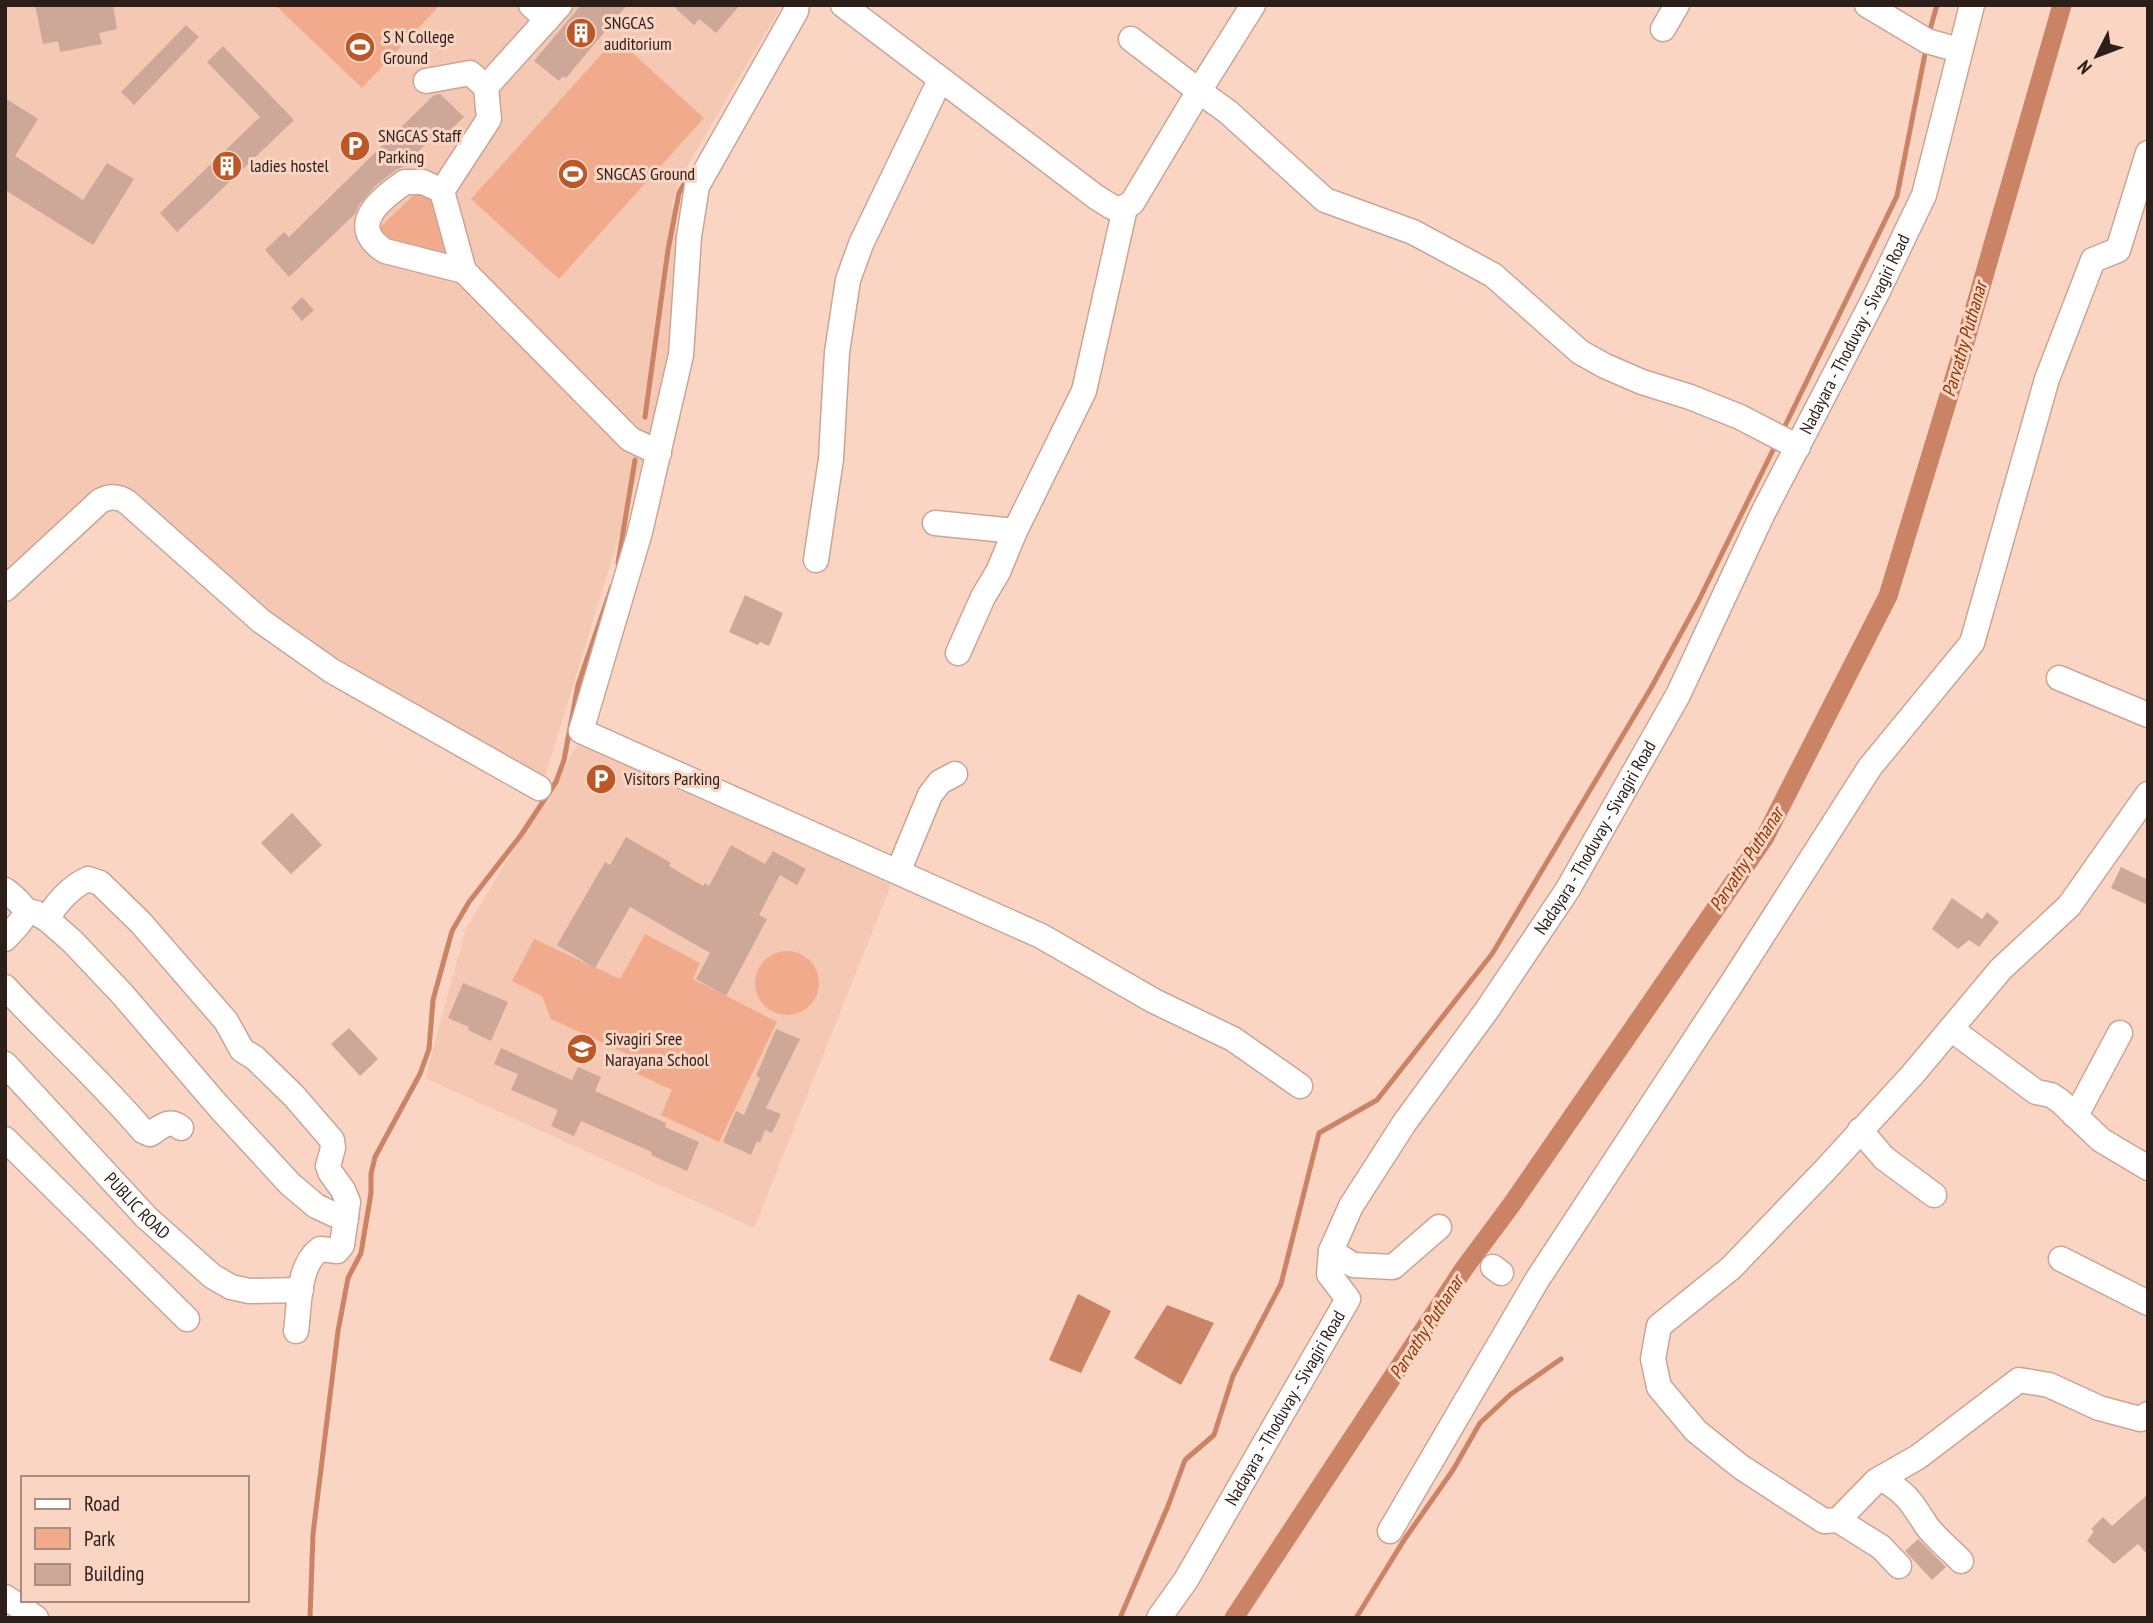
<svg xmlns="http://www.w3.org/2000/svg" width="2153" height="1623" viewBox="0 0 2153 1623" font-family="'PT Sans Narrow',sans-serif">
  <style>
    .built { fill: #f5c8b4 }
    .green { fill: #f1ab8c }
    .water { fill: #cb8365 }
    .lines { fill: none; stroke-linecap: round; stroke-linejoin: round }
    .stream { stroke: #cb8365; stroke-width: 5 }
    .canal { stroke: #cb8365; stroke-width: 19 }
    .building { fill: #cda898 }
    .minor-casing { stroke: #caa596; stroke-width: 27 }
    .minor { stroke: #fff; stroke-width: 24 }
    .labels { text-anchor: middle; stroke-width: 6; stroke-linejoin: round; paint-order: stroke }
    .poi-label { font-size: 18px; fill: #2c1e18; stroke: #fbd5c4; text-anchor: start }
    .street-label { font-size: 18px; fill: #2c1e18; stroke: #fbd5c4 }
    .water-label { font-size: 19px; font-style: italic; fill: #8d3705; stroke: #fbd5c4 }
  </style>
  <rect width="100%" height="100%" fill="#fbd5c4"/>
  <g class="built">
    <polygon points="5,5 782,5 682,175 672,203 676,231 676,335 642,462 544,780 333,662 118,493 5,583"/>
    <polygon points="579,742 891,885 754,1228 425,1078 466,928"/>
  </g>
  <g class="green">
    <polygon points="275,5 440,5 362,88"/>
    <polygon points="616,38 704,118 559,279 471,199"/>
    <polygon points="420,189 428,189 459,269 383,242 379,228"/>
    <polygon points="645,934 700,963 693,979 777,1022 719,1142 661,1115 672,1090 631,1071 636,1058 551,1019 542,996 512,981 534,939 620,979"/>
    <circle cx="787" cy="983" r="32"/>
  </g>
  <g class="water">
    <polygon points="1078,1294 1111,1311 1081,1373 1049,1360"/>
    <polygon points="1167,1305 1214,1323 1181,1385 1134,1358"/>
  </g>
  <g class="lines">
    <g class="stream">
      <polyline points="1929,33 1937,5"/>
      <polyline points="645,417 668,250 679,193 688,177"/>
      <polyline points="1783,430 1897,196 1926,49"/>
      <polyline points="618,563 635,460"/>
      <polyline points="310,1618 313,1534 338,1331 348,1278 361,1253 371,1193 371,1174 375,1157 420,1074 429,1049 433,1000 452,931 469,902 521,835 556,782 564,760 578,685 612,586"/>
      <polyline points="1120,1618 1168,1506 1185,1460 1214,1435 1233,1376 1281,1284 1319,1133 1377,1100 1492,954 1651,688 1698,602 1777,442"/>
      <polyline points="1356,1618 1404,1540 1453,1470 1480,1423 1511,1394 1561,1359"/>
    </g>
    <polyline class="canal" points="1234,1618 1463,1270 1512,1204 1765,837 1888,596 1961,356 2062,5"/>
  </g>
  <g class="building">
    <polygon points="35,5 113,5 117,29 99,33 102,44 60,52 58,41 43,44"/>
    <polygon points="581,5 627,5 566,78 563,76 559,81 534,61"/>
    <polygon points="672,5 740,5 716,33 699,19 694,25"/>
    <polygon points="186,25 199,37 134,105 121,92"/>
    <polygon points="223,46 294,120 177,232 160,213 260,117 207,62"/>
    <polygon points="440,94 464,117 446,134 441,129 403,167 396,170 375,186 359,205 355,214 289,277 265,250 284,232 289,237 434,95"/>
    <polygon points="5,98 38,119 15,156 83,200 107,163 134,179 93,245 5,190"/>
    <polygon points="302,297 314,310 302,321 291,308"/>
    <polygon points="745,595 783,613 769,646 760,642 758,645 729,632"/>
    <polygon points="292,813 322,845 291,874 261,843"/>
    <polygon points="626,837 671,863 669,866 703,886 705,883 709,886 731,845 765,864 773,851 806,869 797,885 780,875 759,915 767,919 726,996 696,979 710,953 630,907 595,968 557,945 605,862 610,865"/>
    <polygon points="2121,867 2148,880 2148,905 2111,888"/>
    <polygon points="1952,898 1982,919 1987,912 1999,922 1979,947 1969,940 1958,949 1932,929"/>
    <polygon points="463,983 508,1002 491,1041 468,1030 469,1027 448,1018"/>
    <polygon points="349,1028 378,1059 360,1076 331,1044"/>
    <polygon points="776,1029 800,1039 766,1108 781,1114 772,1133 765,1130 760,1143 757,1141 751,1155 723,1142 736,1111 744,1115 760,1078 756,1076"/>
    <polygon points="501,1048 572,1080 578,1067 601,1077 595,1091 666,1123 665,1127 699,1142 687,1171 651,1155 652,1152 581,1121 574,1136 551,1126 558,1110 511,1090 518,1074 494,1064"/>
    <polygon points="2148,1494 2148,1555 2138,1544 2114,1564 2087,1541 2094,1531 2091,1529 2103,1517 2112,1526"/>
    <polygon points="1918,1539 1946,1567 1932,1580 1905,1551"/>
  </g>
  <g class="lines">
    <g class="minor-casing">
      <g id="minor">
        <polyline points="531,5 547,20"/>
        <polyline points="797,5 796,11 697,186 689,237 681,355 640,532 581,731 1041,936 1154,1001 1233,1039 1300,1086"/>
        <polyline points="843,5 1096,197 1112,207 1120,209 1132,203 1199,91 1228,112 1325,200 1413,232 1493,275 1580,352 1605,366 1642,382 1690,397 1740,417 1798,447"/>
        <polyline points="1867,5 1927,41 1959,50"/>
        <polyline points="1663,29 1677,5"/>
        <polyline points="1131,39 1199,91 1253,5"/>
        <polyline points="426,81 470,73 486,87 489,119 442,191"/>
        <polyline points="486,87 560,5"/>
        <path d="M 405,182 L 423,182 L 442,191 L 464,271 L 385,251 C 346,226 380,199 405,182 Z"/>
        <polyline points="464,271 630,439 659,453"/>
        <polyline points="935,523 1015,531"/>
        <polyline points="816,560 831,459 837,352 848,280 861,244 940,80"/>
        <path d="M 5,589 L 100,501 C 109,496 118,496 127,502 L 261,621 L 332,671 L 539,788"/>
        <polyline points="958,653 983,597 998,572 1015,531 1084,391 1125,208"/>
        <polyline points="2059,678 2148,715"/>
        <polyline points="2148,794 2069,906 2001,969 1913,1074 1827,1168 1731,1268 1659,1326 1653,1359 1659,1387 1696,1431 1741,1467 1824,1521 1838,1520 1876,1481 1918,1457 2019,1380 2049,1385 2099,1408 2140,1419 2148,1414"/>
        <polyline points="898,872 930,795 940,782 955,774"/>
        <path d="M 5,890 C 34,912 27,915 5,939"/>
        <polyline points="24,910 36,913 48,920 73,942 123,995 219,1107 290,1184 316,1206 333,1214 346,1218"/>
        <path d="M 48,920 C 54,904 72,886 88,879 L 100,883 L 141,923 L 226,1021 L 242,1050 L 255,1058 L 294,1096 L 332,1140 L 333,1148 L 328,1166 L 330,1172 L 343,1190 L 348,1202 L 342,1245 L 337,1251 L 320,1249 C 297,1266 300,1304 296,1331"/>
        <path d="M 5,987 C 50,1036 100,1080 143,1131 L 150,1134 C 161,1127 170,1118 181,1128"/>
        <polyline points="1951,1029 2036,1092 2051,1095 2060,1101 2101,1140 2148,1168"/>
        <path id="s1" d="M 5,1064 L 146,1217 L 212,1276 L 231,1287 L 249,1291 L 301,1290"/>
        <polyline points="2074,1115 2081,1106 2120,1033"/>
        <polyline points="1860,1130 1884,1158 1934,1195"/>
        <polyline points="5,1139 187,1319"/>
        <polyline points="1331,1251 1353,1265 1393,1267 1439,1227"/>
        <polyline points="2061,1259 2148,1303"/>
        <polyline points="1493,1267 1501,1273"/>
        <path d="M 1881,1478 C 1906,1493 1911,1501 1926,1525 C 1935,1538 1950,1549 1961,1561"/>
        <polyline points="1838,1520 1881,1547 1899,1566"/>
        <polyline points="1390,1531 1537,1280 1734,980 1870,767 1972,643 2047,379 2093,260 2118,250 2148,153"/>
        <polyline points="5,1597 36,1618"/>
        <path id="s2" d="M 1159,1618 L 1186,1580 L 1348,1299 L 1329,1274 L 1331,1251 L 1351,1206 L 1405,1122 L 1487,1010 L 1568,889 L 1678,695 L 1763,513 L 1878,291 L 1924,195 L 1972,5"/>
      </g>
    </g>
    <use href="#minor" class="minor"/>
  </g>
  <defs>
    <g id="building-disc" transform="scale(1.575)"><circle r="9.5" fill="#bc5726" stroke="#fbd5c4"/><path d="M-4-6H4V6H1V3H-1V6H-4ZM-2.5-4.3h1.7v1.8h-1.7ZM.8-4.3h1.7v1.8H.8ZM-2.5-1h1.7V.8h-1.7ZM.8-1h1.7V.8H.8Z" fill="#fff"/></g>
    <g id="stadium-disc" transform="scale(1.575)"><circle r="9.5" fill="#bc5726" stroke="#fbd5c4"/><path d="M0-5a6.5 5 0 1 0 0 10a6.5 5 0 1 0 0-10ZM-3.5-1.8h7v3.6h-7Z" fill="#fff"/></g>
    <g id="parking-disc" transform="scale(1.575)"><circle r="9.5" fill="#bc5726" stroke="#fbd5c4"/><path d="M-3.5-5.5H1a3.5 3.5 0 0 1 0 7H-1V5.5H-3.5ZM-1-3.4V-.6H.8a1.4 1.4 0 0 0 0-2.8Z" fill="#fff"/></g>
    <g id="school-disc" transform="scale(1.575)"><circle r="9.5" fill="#bc5726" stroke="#fbd5c4"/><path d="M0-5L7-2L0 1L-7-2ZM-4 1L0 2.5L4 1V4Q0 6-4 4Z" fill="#fff"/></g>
  </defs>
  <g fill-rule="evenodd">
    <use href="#building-disc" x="581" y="33"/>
    <use href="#stadium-disc" x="360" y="47"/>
    <use href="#parking-disc" x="355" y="146"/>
    <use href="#building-disc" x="227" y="166"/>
    <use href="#stadium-disc" x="573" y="174"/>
    <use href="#parking-disc" x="601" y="779"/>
    <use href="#school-disc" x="582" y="1049"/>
  </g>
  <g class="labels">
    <g class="poi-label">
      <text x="604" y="29">SNGCAS<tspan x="604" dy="21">auditorium</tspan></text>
      <text x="383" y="43">S N College<tspan x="383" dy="21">Ground</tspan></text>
      <text x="378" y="142">SNGCAS Staff<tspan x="378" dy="21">Parking</tspan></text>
      <text x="250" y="172">ladies hostel</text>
      <text x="596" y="180">SNGCAS Ground</text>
      <text x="624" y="785">Visitors Parking</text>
      <text x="605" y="1045">Sivagiri Sree<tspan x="605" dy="21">Narayana School</tspan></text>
    </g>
    <g class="street-label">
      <text dy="6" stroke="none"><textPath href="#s2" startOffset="1484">Nadayara - Thoduvay - Sivagiri Road</textPath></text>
      <text dy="6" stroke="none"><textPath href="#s2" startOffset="917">Nadayara - Thoduvay - Sivagiri Road</textPath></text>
      <text dy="6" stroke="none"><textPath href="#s1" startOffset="194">PUBLIC ROAD</textPath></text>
      <text dy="6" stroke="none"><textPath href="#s2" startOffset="245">Nadayara - Thoduvay - Sivagiri Road</textPath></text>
    </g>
    <g class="water-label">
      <text transform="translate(1964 339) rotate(-74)" y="7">Parvathy Puthanar</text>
      <text transform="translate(1746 859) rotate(-57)" y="7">Parvathy Puthanar</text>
      <text transform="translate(1426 1327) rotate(-57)" y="7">Parvathy Puthanar</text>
    </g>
  </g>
  <rect width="2153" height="1623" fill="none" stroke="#2c1e18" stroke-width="14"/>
  <rect x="21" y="1476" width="228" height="126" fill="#fbd5c4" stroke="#a88c7f" stroke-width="2"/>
  <rect x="35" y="1499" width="35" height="10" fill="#ffffff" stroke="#a88c7f" stroke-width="2"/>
  <text x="84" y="1511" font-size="21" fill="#2c1e18">Road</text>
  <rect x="35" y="1528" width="35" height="21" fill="#f1ab8c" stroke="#a88c7f" stroke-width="2"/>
  <text x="84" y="1546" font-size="21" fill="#2c1e18">Park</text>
  <rect x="35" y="1564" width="35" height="21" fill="#cda898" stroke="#a88c7f" stroke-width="2"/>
  <text x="84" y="1581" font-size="21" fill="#2c1e18">Building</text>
  <g transform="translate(2097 56) rotate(228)" stroke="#fbd5c4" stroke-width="5" paint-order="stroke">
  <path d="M0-5L12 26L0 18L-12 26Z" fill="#2c1e18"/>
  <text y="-10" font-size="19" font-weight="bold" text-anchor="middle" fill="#2c1e18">N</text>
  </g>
</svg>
